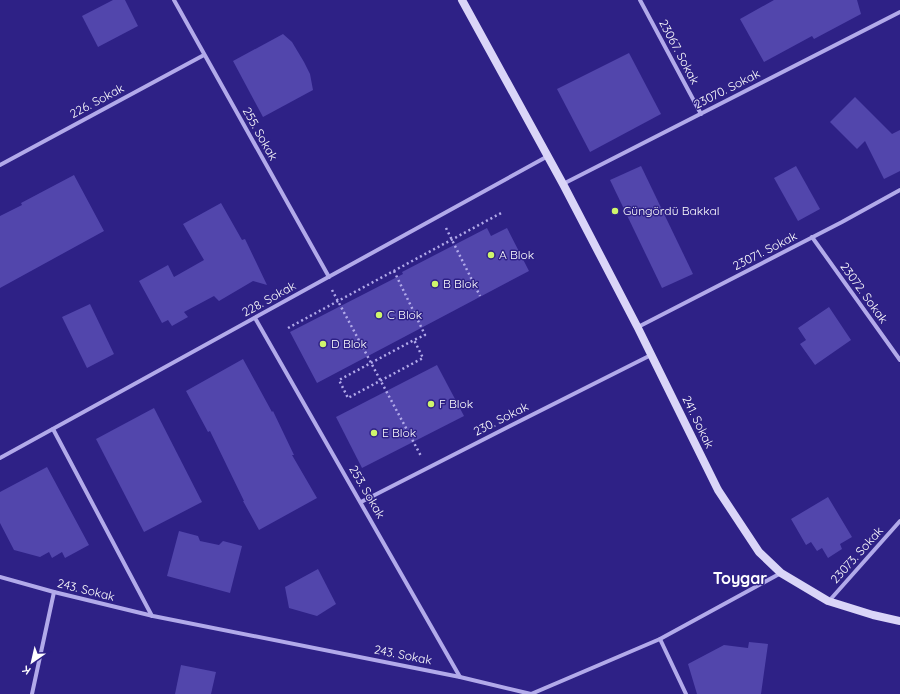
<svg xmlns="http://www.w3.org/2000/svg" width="900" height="694" viewBox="0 0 900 694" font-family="Quicksand,sans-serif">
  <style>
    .building { fill: #5246ac }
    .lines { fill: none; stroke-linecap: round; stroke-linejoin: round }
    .path { stroke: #b2aaea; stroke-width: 2.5; stroke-dasharray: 2 3; stroke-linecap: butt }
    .street { stroke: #b2aaea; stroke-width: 4 }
    .secondary { stroke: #dad5f8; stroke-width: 8 }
    .poi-dot { fill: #cff66c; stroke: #2e2186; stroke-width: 1.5 }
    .labels { text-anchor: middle; stroke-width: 3; stroke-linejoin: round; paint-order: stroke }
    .street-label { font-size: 12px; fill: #fff; stroke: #2e2186 }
    .poi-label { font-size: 12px; fill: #fff; stroke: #2e2186; text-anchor: start }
    .district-label { font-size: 16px; font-weight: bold; fill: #fff; stroke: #2e2186 }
  </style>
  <rect width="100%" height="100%" fill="#2e2186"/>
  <g class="building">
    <polygon points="113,0 125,0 138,26 98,47 82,16"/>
    <polygon points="774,0 857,0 861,14 814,39 812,36 764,62 740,19"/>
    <polygon points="283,34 292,42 304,62 310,74 313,90 263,117 233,61"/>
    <polygon points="629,53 661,114 590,152 557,89"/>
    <polygon points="855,97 892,134 900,130 900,171 884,179 865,141 857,149 830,122"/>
    <polygon points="641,166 693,274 662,288 610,180"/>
    <polygon points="796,166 820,209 798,221 774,178"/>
    <polygon points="74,175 104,231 0,288 0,216 22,205 21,203"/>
    <polygon points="221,203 242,240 245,239 267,285 253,281 219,301 214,296 184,312 188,317 172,326 168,320 162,323 139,281 168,265 174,277 204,260 183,224"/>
    <polygon points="487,228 491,236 507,228 529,271 317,383 290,332 403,274 402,272"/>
    <polygon points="90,304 114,354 87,368 62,317"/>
    <polygon points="829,307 851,340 815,365 800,344 806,340 798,328"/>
    <polygon points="243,359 272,412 273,411 294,455 292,455 317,498 259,530 243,501 244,501 210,431 208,432 186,391"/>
    <polygon points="437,365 464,416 362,468 336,417"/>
    <polygon points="154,408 202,502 144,532 96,439"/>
    <polygon points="47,467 89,545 65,558 62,552 52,558 49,552 40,557 14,550 0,523 0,492"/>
    <polygon points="828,497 852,537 840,544 842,549 828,558 822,548 817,551 811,542 806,545 791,519"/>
    <polygon points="179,531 198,536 200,541 219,545 223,541 242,546 230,593 167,576"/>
    <polygon points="318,569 336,604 317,616 289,608 285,587"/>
    <polygon points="749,642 768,644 761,694 697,694 688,664 724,645 748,648"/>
    <polygon points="181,665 216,672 211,694 175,694"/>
  </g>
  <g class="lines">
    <g class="path">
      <polyline points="446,228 480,296"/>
      <polyline points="394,271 425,335 414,340 339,380 348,398 423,358 414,340"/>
      <polyline points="332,290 421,456"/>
      <polyline points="288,328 503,212"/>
    </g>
    <g class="street">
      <polyline points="174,0 329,277"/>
      <polyline points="640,0 701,114"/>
      <polyline points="0,165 204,55"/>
      <polyline points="563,184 900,12"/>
      <polyline points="812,237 900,360"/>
      <polyline points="255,318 460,677"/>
      <polyline points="638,327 842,222 900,190"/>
      <polyline points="53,429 152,616"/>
      <polyline points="0,458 548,156"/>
      <polyline points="361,502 508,427 651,355"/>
      <polyline points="0,577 54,592 153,616 460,677 531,694 660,639 781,573"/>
      <polyline points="829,601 900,521"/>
      <polyline points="660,639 686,694"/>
      <polyline points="32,694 54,592"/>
    </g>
    <polyline class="secondary" points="462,0 563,184 638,328 718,490 759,552 781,573 828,601 873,615 900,621"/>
  </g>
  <g class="poi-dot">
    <circle cx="615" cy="211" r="4"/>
    <circle cx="491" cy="255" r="4"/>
    <circle cx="435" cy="284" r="4"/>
    <circle cx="379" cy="315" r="4"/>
    <circle cx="323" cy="344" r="4"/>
    <circle cx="431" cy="404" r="4"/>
    <circle cx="374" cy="433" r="4"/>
  </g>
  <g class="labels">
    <g class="street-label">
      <text transform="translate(679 52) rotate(62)" y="4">23067. Sokak</text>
      <text transform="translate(727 89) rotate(-27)" y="4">23070. Sokak</text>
      <text transform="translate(97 101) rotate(-28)" y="4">226. Sokak</text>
      <text transform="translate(260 134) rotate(61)" y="4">255. Sokak</text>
      <text transform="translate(765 251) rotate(-27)" y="4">23071. Sokak</text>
      <text transform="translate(864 293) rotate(54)" y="4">23072. Sokak</text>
      <text transform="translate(269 299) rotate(-29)" y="4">228. Sokak</text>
      <text transform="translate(501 419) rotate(-27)" y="4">230. Sokak</text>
      <text transform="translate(698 422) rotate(64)" y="4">241. Sokak</text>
      <text transform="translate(367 492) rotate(60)" y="4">253. Sokak</text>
      <text transform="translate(857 555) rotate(-48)" y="4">23073. Sokak</text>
      <text transform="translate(86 590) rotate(14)" y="4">243. Sokak</text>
      <text transform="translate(403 655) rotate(11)" y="4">243. Sokak</text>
    </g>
    <g class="poi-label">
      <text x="623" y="215">Güngördü Bakkal</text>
      <text x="499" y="259">A Blok</text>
      <text x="443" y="288">B Blok</text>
      <text x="387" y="319">C Blok</text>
      <text x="331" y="348">D Blok</text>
      <text x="439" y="408">F Blok</text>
      <text x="382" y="437">E Blok</text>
    </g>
    <g class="district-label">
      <text x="740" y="584">Toygar</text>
    </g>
  </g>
  <g transform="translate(32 662) rotate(214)" stroke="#2e2186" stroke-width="3" paint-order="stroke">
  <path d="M0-3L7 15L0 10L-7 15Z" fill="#ffffff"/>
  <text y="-6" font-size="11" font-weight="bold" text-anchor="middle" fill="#ffffff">K</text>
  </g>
</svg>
